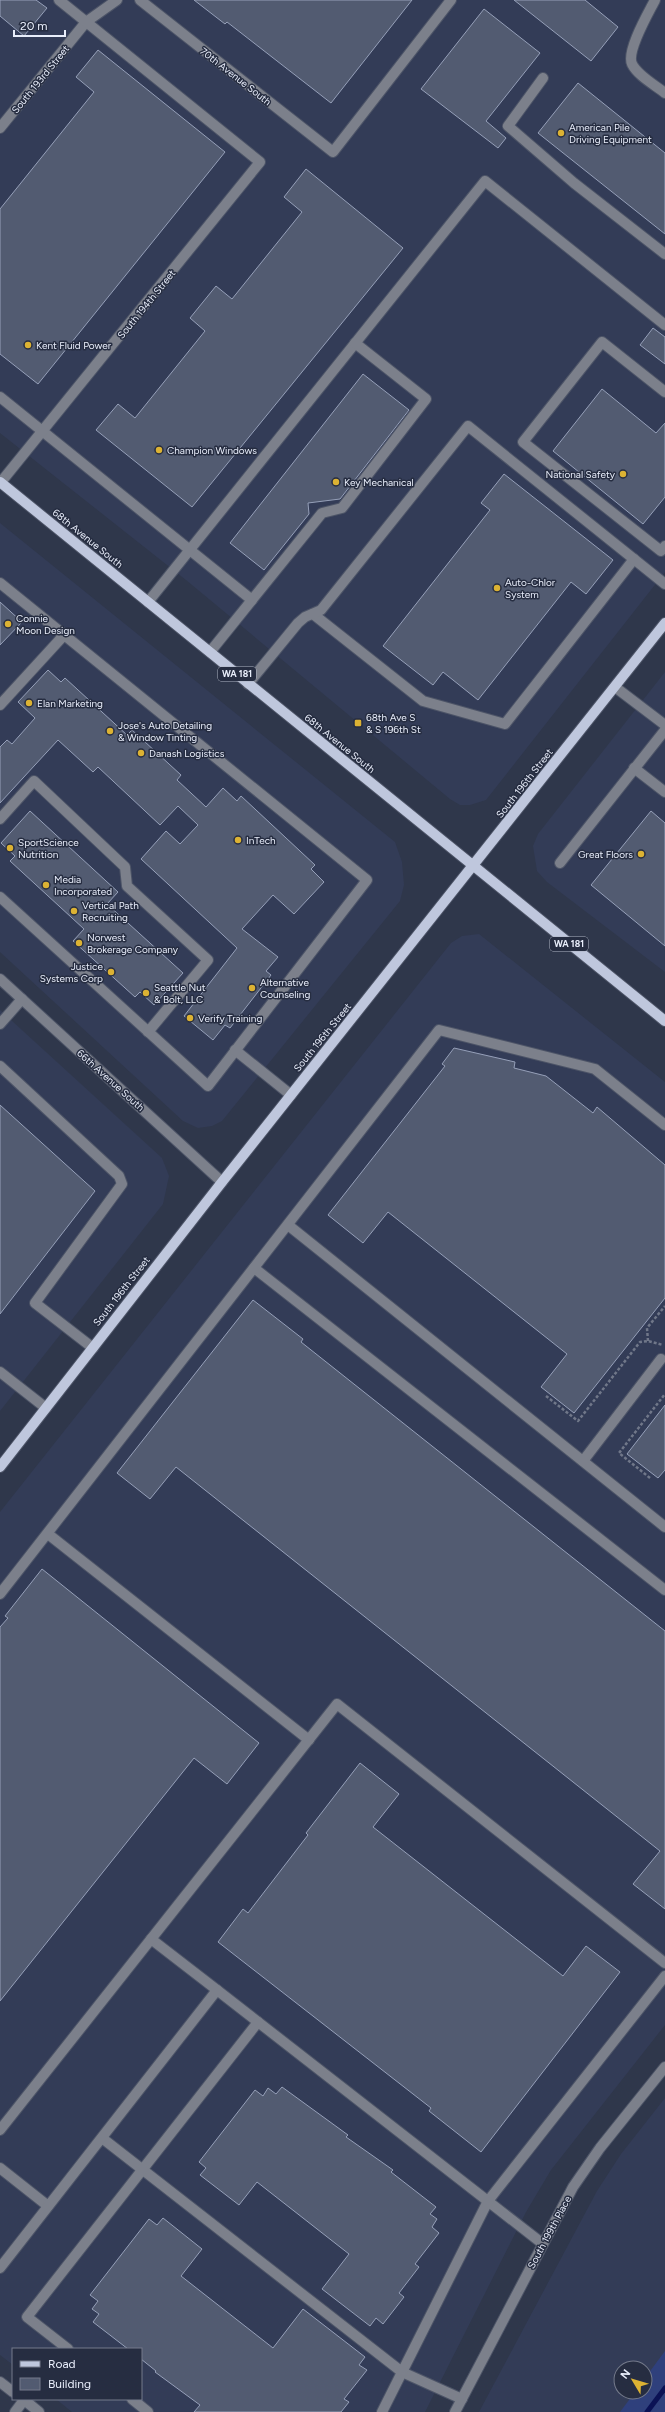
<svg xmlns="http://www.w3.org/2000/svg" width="665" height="2412" viewBox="0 0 665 2412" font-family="Figtree,sans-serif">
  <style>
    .built { fill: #333c57; fill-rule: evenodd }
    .green { fill: #2f407c }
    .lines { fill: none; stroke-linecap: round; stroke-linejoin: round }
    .stream { stroke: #0b1255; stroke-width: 5 }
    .building { fill: #525b71; stroke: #96a0b9 }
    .minor-casing { stroke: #4d5467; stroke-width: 12 }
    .major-casing { stroke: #4d5467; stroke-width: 12 }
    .path { stroke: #707789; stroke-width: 2.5; stroke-dasharray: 3 2; stroke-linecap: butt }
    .minor { stroke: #7c808b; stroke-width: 10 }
    .major { stroke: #bfc7dd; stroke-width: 10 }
    .poi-dot { fill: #dcb233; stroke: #262d41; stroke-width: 1.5 }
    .labels { text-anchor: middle; stroke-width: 3; stroke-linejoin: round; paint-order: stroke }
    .shield { fill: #262d41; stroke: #aeb4c3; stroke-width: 1 }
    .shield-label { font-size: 9px; font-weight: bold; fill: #e9eefb }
    .street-label { font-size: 10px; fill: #e9eefb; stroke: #262d41 }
    .poi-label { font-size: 10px; fill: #e9eefb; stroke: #262d41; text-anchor: start }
  </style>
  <rect width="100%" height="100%" fill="#2f374b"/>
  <g class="built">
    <polygon points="0,0 665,0 665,572 486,800 470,805 460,805 450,799 186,580 0,433"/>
    <polygon points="0,523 395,842 402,862 404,885 400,901 222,1121 212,1126 198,1128 183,1121 0,952"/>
    <polygon points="665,672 665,972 547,882 537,871 533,846 538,834"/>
    <polygon points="479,934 665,1082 665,2025 551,2170 526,2212 425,2412 72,2412 56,2399 141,2399 141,2349 13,2349 13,2365 0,2355 0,1512 451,943 462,936"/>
    <polygon points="0,1010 162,1158 169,1176 163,1204 0,1411"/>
    <path d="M 665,2098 L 665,2412 L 479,2412 L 597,2191 L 621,2154 ZM 621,2368 L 645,2368 L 645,2392 L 621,2392 Z"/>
  </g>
  <polygon class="green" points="665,2351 665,2412 620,2412 635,2392 645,2392 645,2378"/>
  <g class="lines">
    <polyline class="stream" points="647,2412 665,2388"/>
  </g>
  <g class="building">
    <polygon points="0,0 36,0 47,8 24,36 0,16"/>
    <polygon points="194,0 412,0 331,103 227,22 225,24"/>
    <polygon points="514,0 585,0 618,27 591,61"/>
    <polygon points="484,9 540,53 486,121 506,138 498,148 421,89"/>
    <polygon points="98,50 225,152 38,384 0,354 0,209 94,92 76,77"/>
    <polygon points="578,83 665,153 665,234 538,133"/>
    <polygon points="306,169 403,248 192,507 96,430 118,404 135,418 205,331 190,318 216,286 232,299 302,212 284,197"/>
    <polygon points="653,328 665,337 665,364 640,345"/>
    <polygon points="363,374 409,410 340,499 308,503 309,514 264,570 230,543"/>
    <polygon points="602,389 656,433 665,423 665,497 643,524 553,451"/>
    <polygon points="504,474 613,560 586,594 571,582 478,700 443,672 433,685 383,646 490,510 481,503"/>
    <polygon points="0,602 22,622 0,645"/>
    <polygon points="48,670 61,682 65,678 127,735 132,730 181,775 177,780 206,807 223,788 237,801 241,796 315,865 311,869 324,882 294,914 273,895 242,929 278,957 266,971 271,975 230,1028 225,1025 213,1040 184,1016 237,948 141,859 166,831 180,844 198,825 178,806 160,825 98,767 93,772 58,740 0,803 0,747 7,740 12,744 35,718 18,702"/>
    <polygon points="30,811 118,892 107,904 183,973 154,1005 140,992 135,997 73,941 84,929 10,861 15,856 1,843"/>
    <polygon points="651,811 665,823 665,946 591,885"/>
    <polygon points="454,1048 515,1062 514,1068 546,1076 593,1113 597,1107 665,1165 665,1298 574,1413 541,1387 567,1354 388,1212 363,1243 328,1215 445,1066 442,1064"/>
    <polygon points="0,1105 95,1191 0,1314"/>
    <polygon points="253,1300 303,1339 301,1342 665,1631 665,1909 633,1884 660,1851 176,1467 150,1499 117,1473"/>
    <polygon points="665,1405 665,1470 658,1478 627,1454"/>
    <polygon points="42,1569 259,1743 227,1784 194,1758 0,2001 0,1627 8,1618 5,1616"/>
    <polygon points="360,1763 399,1794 373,1827 563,1976 586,1946 620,1972 481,2152 429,2111 431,2108 218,1942 243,1909 248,1913 308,1835 306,1833"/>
    <polygon points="282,2087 348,2135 346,2137 393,2170 391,2172 436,2207 430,2214 437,2219 432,2227 439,2233 415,2264 419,2267 399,2293 404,2297 383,2324 376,2318 370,2326 322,2289 349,2254 257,2182 239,2205 200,2175 206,2168 199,2162 255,2090 263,2096 268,2088 276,2094"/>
    <polygon points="163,2218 202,2249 181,2276 273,2348 303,2309 365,2357 359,2365 367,2370 344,2399 349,2402 341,2412 194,2412 200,2405 155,2372 156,2371 141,2359 141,2349 128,2349 93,2322 99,2314 92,2309 98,2301 90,2295 149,2219 157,2225"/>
  </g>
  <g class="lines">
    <g class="minor-casing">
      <g id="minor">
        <polyline points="140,0 333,152 451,0"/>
        <path d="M 655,0 C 649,12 626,51 632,64 C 638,76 655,85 665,93"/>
        <polyline points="543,78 508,126 574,183 665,254"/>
        <polyline points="0,128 86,22 117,0"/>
        <polyline points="665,392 602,342 523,442 661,551 665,546"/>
        <polyline points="0,397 252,600"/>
        <polyline points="1,482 260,162 59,0"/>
        <polyline points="0,583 367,880 208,1086 0,897"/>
        <polyline points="148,602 485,181 665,325"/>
        <polyline points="313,614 423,701 505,724 634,559"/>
        <polyline points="210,652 322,513 342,508 426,399 355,343"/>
        <polyline points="248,684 298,623 305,617 321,610 468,426 665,584"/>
        <polyline points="615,687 665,725"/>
        <polyline points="0,705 65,634"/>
        <polyline points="634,768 665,792"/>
        <polyline points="0,819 34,781 125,867 127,886 208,960 148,1032"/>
        <polyline points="560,863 665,730"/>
        <polyline points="0,979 222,1182"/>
        <polyline points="0,1024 22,999"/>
        <polyline points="235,1050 291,1095"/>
        <polyline points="0,1066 119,1176 122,1184 35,1303 93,1348"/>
        <polyline points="288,1225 665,1527"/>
        <polyline points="254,1268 665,1590"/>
        <polyline points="0,1372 46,1408"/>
        <polyline points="583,1461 661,1359"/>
        <polyline points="48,1534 309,1740"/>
        <polyline points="0,1594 439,1030 595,1069 665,1125"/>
        <polyline points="151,1939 217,1990"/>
        <polyline points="0,2130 337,1704 665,1963"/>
        <polyline points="102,2138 402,2372 462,2399"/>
        <polyline points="0,2168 48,2206"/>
        <polyline points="0,2268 217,1990 543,2244"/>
        <polyline points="68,2349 27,2317 258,2022"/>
        <polyline points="0,2382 13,2392"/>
        <polyline points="23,2399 39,2412"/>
        <polyline points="132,2399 148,2412"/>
        <polyline points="15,2412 24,2400"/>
        <polyline points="382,2412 488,2201 665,1976"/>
        <polyline points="455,2412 573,2187 600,2148 665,2067"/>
      </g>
    </g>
    <g class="major-casing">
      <g id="major">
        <polyline points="0,482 665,1021"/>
        <polyline points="0,1467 222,1182 665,623"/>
      </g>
    </g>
    <g class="path">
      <polyline points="648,1341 647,1328 665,1306"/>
      <polyline points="546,1396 578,1421 640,1342 648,1341 663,1345"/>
      <polyline points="650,1478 619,1453 665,1394"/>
    </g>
    <use href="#minor" class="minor"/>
    <use href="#major" class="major"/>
  </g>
  <g class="poi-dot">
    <circle cx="561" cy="133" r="4"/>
    <circle cx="28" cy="345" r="4"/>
    <circle cx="159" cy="450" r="4"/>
    <circle cx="623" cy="474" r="4"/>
    <circle cx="336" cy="482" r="4"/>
    <circle cx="497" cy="588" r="4"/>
    <circle cx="8" cy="624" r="4"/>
    <circle cx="29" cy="703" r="4"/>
    <rect x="354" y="719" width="8" height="8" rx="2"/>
    <circle cx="110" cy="731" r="4"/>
    <circle cx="141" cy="753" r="4"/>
    <circle cx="238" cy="840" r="4"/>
    <circle cx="10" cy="848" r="4"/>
    <circle cx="641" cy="854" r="4"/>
    <circle cx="46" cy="885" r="4"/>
    <circle cx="74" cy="911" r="4"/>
    <circle cx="79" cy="943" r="4"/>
    <circle cx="111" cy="972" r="4"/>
    <circle cx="252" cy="988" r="4"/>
    <circle cx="146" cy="993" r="4"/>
    <circle cx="190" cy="1018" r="4"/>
  </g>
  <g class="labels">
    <g class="shield">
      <rect x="218" y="667" width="38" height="14" rx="3"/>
      <rect x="550" y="937" width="38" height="14" rx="3"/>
    </g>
    <g class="shield-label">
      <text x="237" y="677">WA 181</text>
      <text x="569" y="947">WA 181</text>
    </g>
    <g class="street-label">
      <text transform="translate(236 76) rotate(38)" y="4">70th Avenue South</text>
      <text transform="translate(40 79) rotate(-51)" y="4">South 193rd Street</text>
      <text transform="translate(146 304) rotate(-51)" y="4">South 194th Street</text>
      <text transform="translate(88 538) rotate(39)" y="4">68th Avenue South</text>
      <text transform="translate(340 743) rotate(39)" y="4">68th Avenue South</text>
      <text transform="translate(524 783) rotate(-52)" y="4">South 196th Street</text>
      <text transform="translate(322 1037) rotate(-51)" y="4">South 196th Street</text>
      <text transform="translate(111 1080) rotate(42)" y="4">66th Avenue South</text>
      <text transform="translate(121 1291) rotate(-52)" y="4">South 196th Street</text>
      <text transform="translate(549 2232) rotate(-62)" y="4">South 199th Place</text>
    </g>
    <g class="poi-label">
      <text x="569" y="131">American Pile<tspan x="569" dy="12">Driving Equipment</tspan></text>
      <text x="36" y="349">Kent Fluid Power</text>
      <text x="167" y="454">Champion Windows</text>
      <text x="615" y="478" text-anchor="end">National Safety</text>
      <text x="344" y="486">Key Mechanical</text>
      <text x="505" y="586">Auto-Chlor<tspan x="505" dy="12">System</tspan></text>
      <text x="16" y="622">Connie<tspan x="16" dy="12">Moon Design</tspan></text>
      <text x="37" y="707">Elan Marketing</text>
      <text x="366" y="721">68th Ave S<tspan x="366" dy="12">&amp; S 196th St</tspan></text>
      <text x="118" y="729">Jose's Auto Detailing<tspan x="118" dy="12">&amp; Window Tinting</tspan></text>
      <text x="149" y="757">Danash Logistics</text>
      <text x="246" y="844">InTech</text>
      <text x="18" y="846">SportScience<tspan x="18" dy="12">Nutrition</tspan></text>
      <text x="633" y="858" text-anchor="end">Great Floors</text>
      <text x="54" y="883">Media<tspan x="54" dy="12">Incorporated</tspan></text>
      <text x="82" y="909">Vertical Path<tspan x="82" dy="12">Recruiting</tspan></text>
      <text x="87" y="941">Norwest<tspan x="87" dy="12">Brokerage Company</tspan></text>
      <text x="103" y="970" text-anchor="end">Justice<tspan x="103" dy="12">Systems Corp</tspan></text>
      <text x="260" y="986">Alternative<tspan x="260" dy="12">Counseling</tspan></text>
      <text x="154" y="991">Seattle Nut<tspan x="154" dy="12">&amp; Bolt, LLC</tspan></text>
      <text x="198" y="1022">Verify Training</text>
    </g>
  </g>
  <rect x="12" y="2348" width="130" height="52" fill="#262d41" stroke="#747a8b"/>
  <rect x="20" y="2361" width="20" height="6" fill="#bfc7dd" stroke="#747a8b"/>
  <text x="48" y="2368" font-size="12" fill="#e9eefb">Road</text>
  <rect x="20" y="2378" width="20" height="12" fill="#525b71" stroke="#747a8b"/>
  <text x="48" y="2388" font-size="12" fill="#e9eefb">Building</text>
  <g transform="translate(633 2380) rotate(308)"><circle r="19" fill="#262d41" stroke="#747a8b"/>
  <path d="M0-3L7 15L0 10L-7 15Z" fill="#dcb233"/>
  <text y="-6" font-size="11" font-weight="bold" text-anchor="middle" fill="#e9eefb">N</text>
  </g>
  <path d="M14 30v6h51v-6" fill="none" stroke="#e9eefb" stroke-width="2"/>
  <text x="20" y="30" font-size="12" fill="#e9eefb" stroke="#262d41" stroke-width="3" paint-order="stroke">20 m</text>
</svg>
